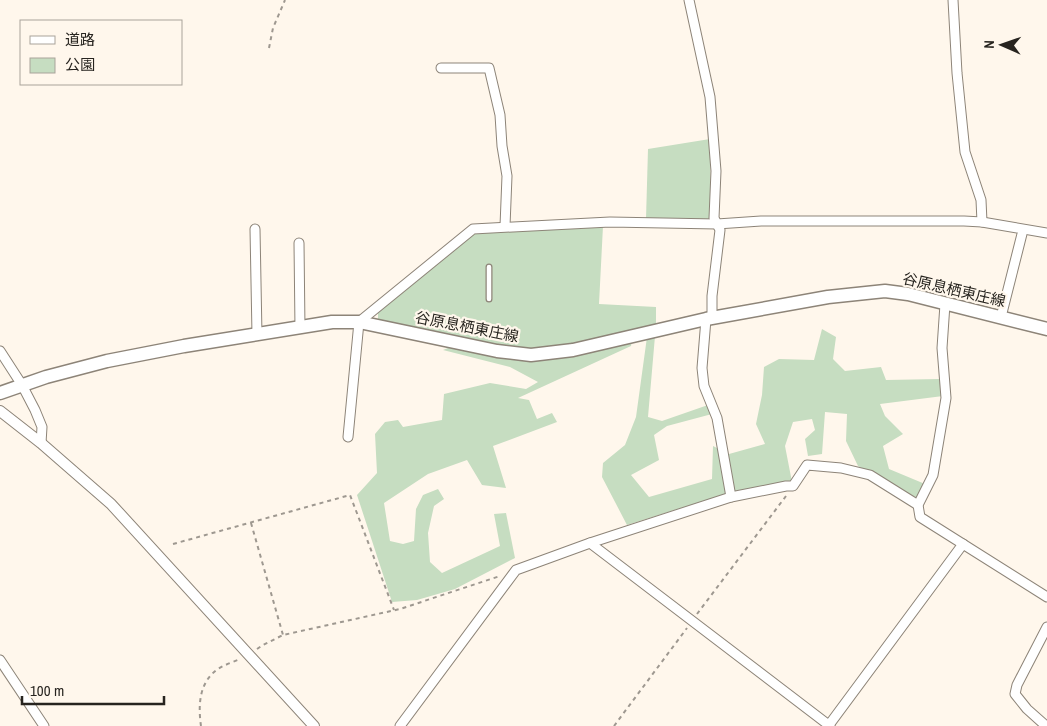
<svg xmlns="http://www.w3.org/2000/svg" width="1047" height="726" viewBox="0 0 1047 726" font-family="'Archivo Narrow','Noto Sans JP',sans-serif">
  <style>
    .green { fill: #c6ddc1 }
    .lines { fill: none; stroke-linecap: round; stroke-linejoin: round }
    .service-casing { stroke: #8d8478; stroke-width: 7 }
    .minor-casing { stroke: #8d8478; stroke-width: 11 }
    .tertiary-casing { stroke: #8d8478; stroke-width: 12 }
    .secondary-casing { stroke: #8d8478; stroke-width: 15 }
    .path { stroke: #9e9890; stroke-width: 2; stroke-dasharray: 4 4; stroke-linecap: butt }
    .service { stroke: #fff; stroke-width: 4.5 }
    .minor { stroke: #fff; stroke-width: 9 }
    .tertiary { stroke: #fff; stroke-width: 10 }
    .secondary { stroke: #fff; stroke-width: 12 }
    .labels { text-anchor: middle; stroke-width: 4.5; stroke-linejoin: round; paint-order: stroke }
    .street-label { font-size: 15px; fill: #27241f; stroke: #fff7ec }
  </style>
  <rect width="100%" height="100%" fill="#fff7ec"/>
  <g class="green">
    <polygon points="710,139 711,219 646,219 648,149"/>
    <polygon points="603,226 599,304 656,307 656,324 575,345 528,350 495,346 378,321 378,310 471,235 479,233"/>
    <polygon points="822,329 836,337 833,359 845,371 881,367 886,380 939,379 943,396 880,404 885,416 903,434 883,446 889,469 925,484 919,499 858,466 846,441 847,414 825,412 822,454 808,456 805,439 815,430 812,419 793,422 785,446 792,482 732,492 627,525 602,477 603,463 625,445 636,417 647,337 655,336 648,417 662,421 708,405 712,414 667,426 654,435 659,460 631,475 649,497 712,479 713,446 729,454 765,444 756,424 762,395 764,367 779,359 814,360"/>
    <polygon points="632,341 631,346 518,398 529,400 537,419 552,413 557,422 493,446 506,488 482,485 467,460 428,474 384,503 390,541 403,544 414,541 416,509 423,495 438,489 444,499 434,506 428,533 430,562 442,573 500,546 494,514 506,513 515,558 455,589 417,600 392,602 357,495 377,473 375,434 385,422 398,420 403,427 442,420 444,394 490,383 526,389 538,382 510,367 443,350 453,346 500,355"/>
  </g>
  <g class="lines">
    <g class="service-casing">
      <polyline id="service" points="489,267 489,299"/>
    </g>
    <g class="minor-casing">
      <g id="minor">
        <polyline points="689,0 710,97 716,171 714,218 720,230 712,296 712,318"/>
        <polyline points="953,0 957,73 965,152 981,200 982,222"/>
        <polyline points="441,68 489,68 500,115 502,146 507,176 505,226"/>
        <polyline points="255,229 257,335"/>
        <polyline points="299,243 300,328"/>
        <polyline points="945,304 942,348 946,398 933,475 918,505 920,517 1047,597"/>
        <polyline points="1001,317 1023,230"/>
        <polyline points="706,319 702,368 704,386 717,418 731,497"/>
        <polyline points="0,351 22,385 35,410 42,427 41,443"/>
        <polyline points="348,437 359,322 473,229 610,222 717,224 761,221 964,221 982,222 1047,233"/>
        <polyline points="590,543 830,726"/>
        <polyline points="0,660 44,726"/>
        <polyline points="829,725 963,544"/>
        <polyline points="400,726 516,570 590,543 731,497 786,486 793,486 807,465 841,468 870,475 918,505"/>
        <polyline points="1046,726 1027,709 1015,694 1017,685 1047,627"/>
      </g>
    </g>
    <g class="tertiary-casing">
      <polyline id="tertiary" points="0,411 41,443 111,504 314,726"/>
    </g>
    <g class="secondary-casing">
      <polyline id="secondary" points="0,393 46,377 107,361 184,346 332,322 359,322 497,351 531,355 573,350 706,319 828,297 885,291 908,294 1047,329"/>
    </g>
    <g class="path">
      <polyline points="269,48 273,28 285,0"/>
      <polyline points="251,523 283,635"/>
      <polyline points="173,544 350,495 394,610"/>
      <polyline points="697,614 786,496"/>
      <polyline points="257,649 263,645 283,635 400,609 500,576"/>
      <path d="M 201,726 C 198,705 199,682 218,669 C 224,665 233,662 240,659"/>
      <polyline points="614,726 687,628"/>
    </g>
    <use href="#service" class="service"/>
    <use href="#minor" class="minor"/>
    <use href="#tertiary" class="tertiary"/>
    <use href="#secondary" class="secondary"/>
  </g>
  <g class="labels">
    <g class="street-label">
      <text transform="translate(954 290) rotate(13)" y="5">谷原息栖東庄線</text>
      <text transform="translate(467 327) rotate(11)" y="5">谷原息栖東庄線</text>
    </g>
  </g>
  <rect x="20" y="20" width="162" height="65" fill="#fff7ec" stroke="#a9a39a"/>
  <rect x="30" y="36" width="25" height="8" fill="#ffffff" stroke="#a9a39a"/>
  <text x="65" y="45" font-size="15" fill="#27241f">道路</text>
  <rect x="30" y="58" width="25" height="15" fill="#c6ddc1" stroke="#a9a39a"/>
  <text x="65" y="70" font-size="15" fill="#27241f">公園</text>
  <g transform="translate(1002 45) rotate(272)" stroke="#fff7ec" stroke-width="4" paint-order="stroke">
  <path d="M0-4L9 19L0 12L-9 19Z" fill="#27241f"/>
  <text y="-8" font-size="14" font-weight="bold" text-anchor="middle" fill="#27241f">N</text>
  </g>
  <path d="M22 696v8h142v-8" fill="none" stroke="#27241f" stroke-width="2.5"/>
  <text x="30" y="696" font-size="15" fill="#27241f" stroke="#fff7ec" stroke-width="4" paint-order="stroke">100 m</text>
</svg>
